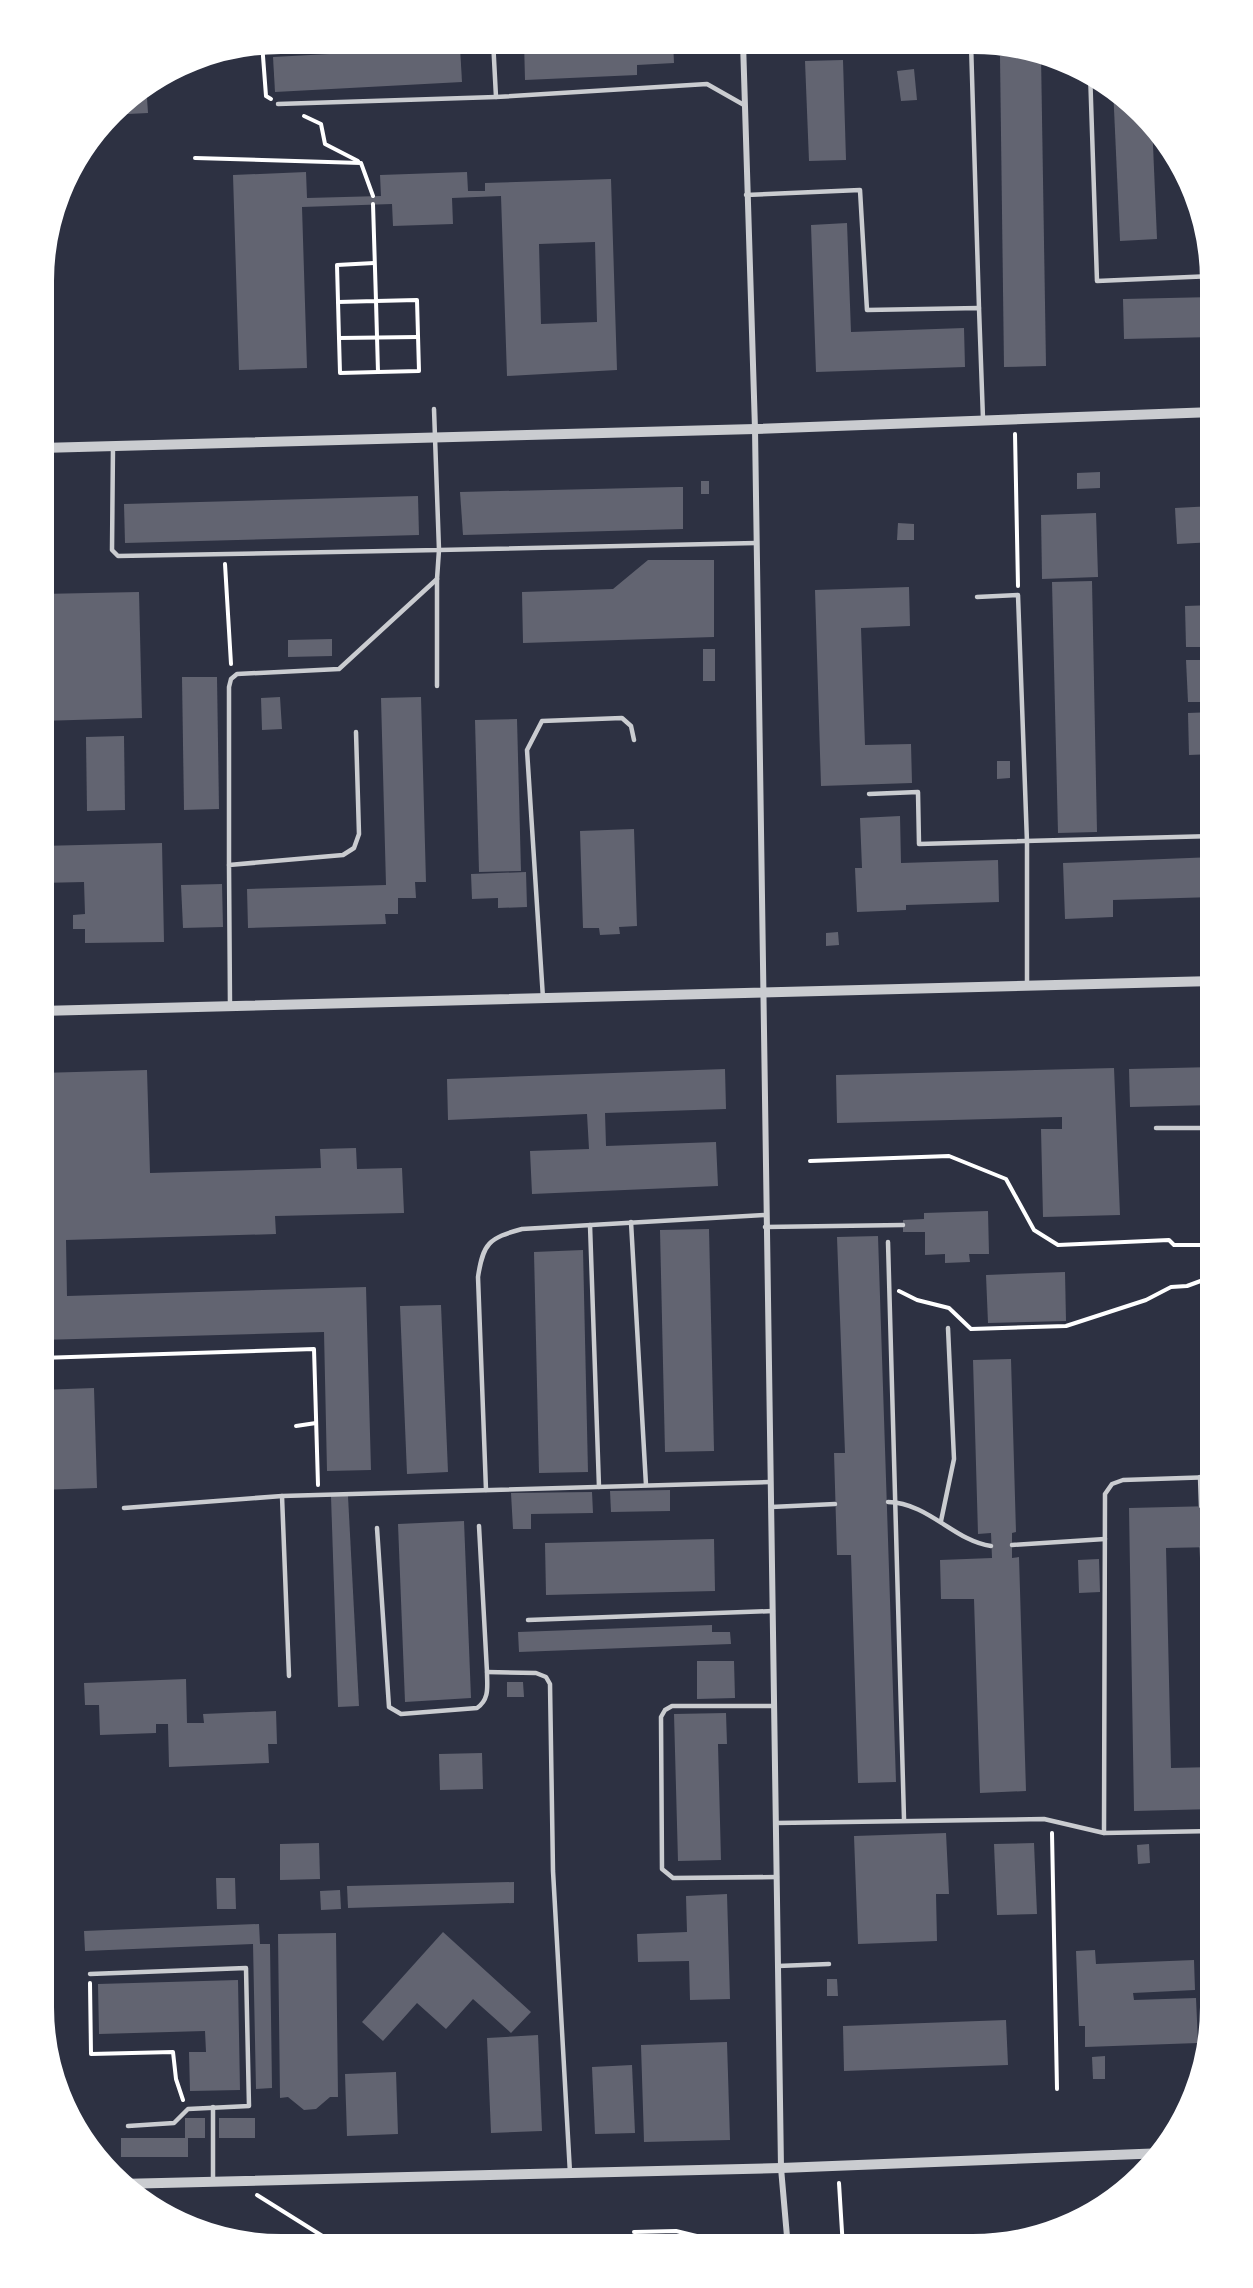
<svg xmlns="http://www.w3.org/2000/svg" width="1253" height="2288" viewBox="0 0 1253 2288" font-family="'Libre Baskerville',serif">
  <style>
    .building { fill: #626471; fill-rule: evenodd }
    .lines { fill: none; stroke-linecap: round; stroke-linejoin: round }
    .path { stroke: #fff; stroke-width: 4 }
    .service { stroke: #caccd0; stroke-width: 4.5 }
    .minor { stroke: #caccd0; stroke-width: 6 }
    .tertiary { stroke: #caccd0; stroke-width: 10 }
    .rim { fill: none; stroke: #fff; stroke-width: 8 }
  </style>
  <rect width="100%" height="100%" fill="#2d3142"/>
  <g class="building">
    <polygon points="524,41 673,41 674,63 637,65 637,75 525,80"/>
    <polygon points="460,47 462,82 275,92 273,57"/>
    <polygon points="1041,55 1046,366 1004,367 1000,56"/>
    <polygon points="843,60 846,160 809,161 805,61"/>
    <polygon points="914,69 917,100 901,101 897,71"/>
    <polygon points="146,83 148,113 108,115 121,99"/>
    <polygon points="1113,87 1132,99 1152,122 1157,239 1120,241"/>
    <path d="M 306,172 L 307,198 L 381,196 L 380,175 L 467,172 L 468,191 L 485,191 L 485,183 L 611,179 L 617,370 L 507,376 L 501,196 L 452,198 L 453,224 L 393,226 L 392,204 L 302,207 L 307,368 L 239,370 L 233,175 ZM 595,242 L 597,322 L 541,324 L 539,244 Z"/>
    <polygon points="847,223 851,332 964,328 965,367 816,372 811,225"/>
    <polygon points="1214,297 1214,337 1124,339 1123,299"/>
    <polygon points="1214,457 1214,494 1203,494 1201,458"/>
    <polygon points="1100,472 1100,488 1077,489 1077,473"/>
    <rect x="701" y="481" width="8" height="13"/>
    <polygon points="678,487 683,487 683,529 463,535 460,492"/>
    <polygon points="418,496 419,535 125,543 124,504"/>
    <polygon points="1213,506 1214,542 1177,544 1175,508"/>
    <polygon points="1096,513 1098,577 1042,579 1041,515"/>
    <polygon points="898,523 914,524 914,540 897,540"/>
    <polygon points="648,560 714,560 714,637 523,643 522,592 613,589"/>
    <polygon points="1092,581 1097,832 1058,833 1052,582"/>
    <polygon points="909,587 910,626 861,628 865,745 911,744 912,783 821,786 815,590"/>
    <polygon points="139,592 142,718 40,721 41,594"/>
    <polygon points="1214,605 1214,647 1186,647 1185,606"/>
    <polygon points="332,639 332,656 288,657 288,640"/>
    <rect x="703" y="649" width="12" height="32"/>
    <polygon points="1186,660 1214,660 1214,702 1188,702"/>
    <polygon points="182,677 217,677 219,809 184,810"/>
    <polygon points="280,697 282,729 262,730 261,698"/>
    <polygon points="421,697 426,882 415,882 416,898 398,898 398,914 385,914 386,924 248,928 247,889 386,885 381,698"/>
    <polygon points="1214,712 1214,754 1189,755 1188,713"/>
    <polygon points="517,719 521,871 479,872 475,720"/>
    <polygon points="124,736 125,810 87,811 86,737"/>
    <polygon points="997,761 1010,761 1010,778 997,779"/>
    <polygon points="900,816 901,863 998,860 999,902 906,905 906,910 857,912 855,868 862,868 860,818"/>
    <polygon points="634,829 637,926 619,927 620,934 600,935 599,928 583,928 580,831"/>
    <polygon points="162,843 164,942 85,943 85,929 73,929 73,915 85,914 84,882 40,883 40,846"/>
    <polygon points="1214,857 1214,897 1113,900 1113,917 1065,919 1063,863"/>
    <polygon points="526,872 527,907 498,908 498,898 472,899 471,874"/>
    <polygon points="222,884 223,927 183,928 181,885"/>
    <polygon points="838,932 839,945 826,946 826,933"/>
    <polygon points="1214,1067 1214,1105 1130,1107 1129,1069"/>
    <polygon points="1114,1068 1120,1215 1043,1217 1041,1129 1062,1129 1062,1117 837,1123 836,1075"/>
    <polygon points="725,1069 726,1109 605,1113 606,1146 716,1142 718,1186 532,1194 530,1151 589,1149 587,1114 448,1120 447,1079"/>
    <polygon points="147,1070 150,1173 321,1168 320,1149 356,1148 357,1169 402,1168 404,1213 275,1216 276,1234 66,1240 67,1296 366,1287 371,1470 327,1471 324,1332 40,1340 40,1073"/>
    <polygon points="988,1211 989,1254 969,1254 970,1262 945,1263 945,1254 925,1255 925,1232 903,1232 903,1220 924,1219 924,1213"/>
    <polygon points="709,1229 714,1451 665,1452 660,1230"/>
    <polygon points="878,1236 896,1782 858,1783 851,1555 837,1555 834,1453 845,1453 837,1237"/>
    <polygon points="583,1250 588,1472 539,1473 534,1252"/>
    <polygon points="1065,1272 1066,1321 988,1323 986,1275"/>
    <polygon points="441,1305 448,1472 407,1474 400,1306"/>
    <polygon points="1011,1359 1016,1532 1012,1533 1012,1558 1019,1557 1026,1791 980,1793 974,1599 941,1599 940,1560 992,1558 991,1533 978,1534 973,1360"/>
    <polygon points="94,1388 97,1488 40,1490 40,1390"/>
    <polygon points="670,1490 670,1511 611,1512 610,1491"/>
    <polygon points="592,1492 593,1513 531,1514 531,1529 513,1529 511,1493"/>
    <polygon points="331,1496 348,1496 359,1706 338,1707"/>
    <polygon points="1214,1506 1214,1547 1166,1548 1171,1768 1214,1767 1214,1809 1134,1811 1129,1508"/>
    <polygon points="464,1521 471,1698 405,1702 398,1524"/>
    <polygon points="714,1539 715,1591 546,1595 545,1543"/>
    <polygon points="1099,1559 1100,1592 1079,1593 1078,1560"/>
    <polygon points="712,1625 712,1632 730,1632 731,1644 519,1652 518,1632"/>
    <polygon points="697,1661 734,1661 735,1698 697,1699"/>
    <polygon points="186,1679 187,1723 204,1723 203,1714 276,1711 277,1744 268,1744 269,1763 169,1767 168,1724 156,1724 156,1733 100,1735 99,1705 85,1705 84,1683"/>
    <polygon points="507,1682 523,1682 524,1697 507,1697"/>
    <polygon points="726,1713 727,1744 718,1744 721,1860 678,1861 674,1714"/>
    <polygon points="482,1753 483,1789 440,1790 439,1754"/>
    <polygon points="946,1833 949,1894 936,1894 937,1941 858,1944 854,1836"/>
    <polygon points="319,1843 320,1879 280,1880 280,1844"/>
    <polygon points="1034,1843 1037,1914 997,1915 994,1844"/>
    <polygon points="1149,1844 1150,1863 1138,1864 1137,1845"/>
    <polygon points="216,1878 235,1878 236,1909 217,1909"/>
    <polygon points="514,1882 514,1903 348,1908 347,1886"/>
    <polygon points="340,1890 341,1909 321,1910 320,1891"/>
    <polygon points="727,1894 730,1999 690,2000 689,1961 638,1962 637,1934 687,1932 686,1896"/>
    <polygon points="259,1924 260,1944 270,1944 272,2088 256,2089 253,1944 85,1951 84,1931"/>
    <polygon points="443,1932 531,2012 511,2033 473,1999 446,2029 417,2003 383,2041 362,2022"/>
    <polygon points="336,1933 338,2097 330,2097 316,2109 304,2110 288,2097 280,2098 278,1934"/>
    <polygon points="1095,1950 1096,1964 1194,1960 1195,1990 1133,1993 1134,2000 1196,1998 1198,2043 1085,2047 1085,2026 1079,2026 1076,1951"/>
    <polygon points="827,1979 837,1979 838,1996 827,1996"/>
    <polygon points="238,1980 240,2090 190,2091 189,2052 206,2052 205,2031 99,2034 98,1984"/>
    <polygon points="1006,2020 1008,2065 844,2071 843,2026"/>
    <polygon points="538,2035 542,2131 491,2133 487,2038"/>
    <polygon points="727,2042 730,2140 644,2142 641,2045"/>
    <polygon points="1105,2056 1105,2079 1093,2079 1092,2057"/>
    <polygon points="632,2065 635,2133 595,2134 592,2067"/>
    <polygon points="396,2072 398,2134 347,2136 345,2074"/>
    <polygon points="185,2118 205,2118 205,2138 188,2138 188,2157 121,2157 121,2138 185,2138"/>
    <rect x="219" y="2118" width="36" height="20"/>
  </g>
  <g class="lines">
    <g class="path">
      <polyline points="262,43 266,96 271,99"/>
      <polyline points="304,116 321,124 325,144 358,161"/>
      <polyline points="195,158 361,163 373,196"/>
      <polyline points="338,302 376,301 378,372 419,371 417,300 376,301 373,204"/>
      <polyline points="339,338 337,265 374,263"/>
      <polyline points="378,372 340,373 339,338 418,337"/>
      <polyline points="1015,434 1018,586"/>
      <polyline points="225,564 231,664"/>
      <polyline points="810,1161 949,1156 1006,1179 1034,1230 1058,1245 1169,1240 1174,1245 1214,1245"/>
      <polyline points="899,1291 917,1300 949,1308 971,1329 1066,1326 1146,1300 1171,1287 1187,1286 1214,1276"/>
      <polyline points="40,1358 314,1349 318,1485"/>
      <polyline points="296,1426 316,1423"/>
      <polyline points="1052,1833 1057,2089"/>
      <polyline points="90,1983 91,2054 173,2052 176,2079 183,2100"/>
      <polyline points="839,2183 843,2248"/>
      <polyline points="257,2195 340,2247"/>
      <polyline points="634,2232 676,2231 746,2248"/>
      <polyline points="244,2246 360,2243 385,2247"/>
      <polyline points="516,2248 620,2238 669,2248"/>
    </g>
    <g class="service">
      <polyline points="493,40 496,97 707,84 744,105"/>
      <polyline points="971,43 979,308"/>
      <polyline points="1090,71 1097,281 1213,276"/>
      <polyline points="278,104 496,97"/>
      <polyline points="746,195 860,190 867,310 979,308 983,419"/>
      <polyline points="113,446 112,550 118,556 439,550 434,409"/>
      <polyline points="977,597 1018,595 1027,842 1027,986"/>
      <polyline points="437,686 437,579 439,550 756,543"/>
      <polyline points="869,794 918,792 919,844 1214,836"/>
      <polyline points="229,865 229,687 231,679 237,674 339,669 437,579"/>
      <polyline points="543,998 527,750 542,721 622,718 631,726 634,740"/>
      <polyline points="230,1006 229,865 343,855 354,848 359,834 356,732"/>
      <polyline points="1156,1128 1214,1128"/>
      <polyline points="631,1222 646,1485"/>
      <polyline points="590,1225 599,1487"/>
      <polyline points="765,1227 903,1225"/>
      <polyline points="888,1242 904,1819"/>
      <polyline points="1200,1477 1201,1506"/>
      <path d="M 486,1490 L 478,1277 C 483,1243 489,1238 522,1229 L 765,1215"/>
      <polyline points="282,1496 289,1676"/>
      <path d="M 888,1502 C 929,1503 954,1541 991,1546"/>
      <polyline points="771,1507 835,1504"/>
      <polyline points="124,1508 282,1496 770,1482"/>
      <polyline points="941,1521 954,1459 948,1328"/>
      <path d="M 377,1528 L 389,1707 L 401,1714 L 477,1708 C 490,1699 487,1686 487,1672 L 479,1526"/>
      <polyline points="1012,1545 1105,1539"/>
      <polyline points="1202,1547 1206,1726 1208,1734 1214,1737"/>
      <polyline points="528,1620 773,1611"/>
      <polyline points="487,1672 536,1673 546,1677 550,1684 553,1871 570,2173"/>
      <polyline points="774,1706 672,1706 665,1710 661,1717 662,1869 673,1878 777,1877"/>
      <polyline points="776,1823 1044,1819 1104,1833 1214,1831"/>
      <polyline points="1104,1833 1105,1494 1112,1484 1123,1480 1214,1477"/>
      <polyline points="778,1966 829,1964"/>
      <polyline points="90,1974 246,1968 249,2106 188,2109 174,2123 128,2126"/>
      <polyline points="213,2182 213,2107"/>
    </g>
    <polyline class="minor" points="743,42 755,429 781,2168 788,2248"/>
    <g class="tertiary">
      <polyline points="41,448 755,429 1214,412"/>
      <polyline points="40,1011 1214,981"/>
      <polyline points="119,2184 781,2168 1165,2153"/>
    </g>
  </g>
  <path d="M0 0H1253V2288H0ZM281 50H973A231 231 0 0 1 1204 281V2007A231 231 0 0 1 973 2238H281A231 231 0 0 1 50 2007V281A231 231 0 0 1 281 50Z" fill="#fff" fill-rule="evenodd"/>
  <path class="rim" d="M281 50H973A231 231 0 0 1 1204 281V2007A231 231 0 0 1 973 2238H281A231 231 0 0 1 50 2007V281A231 231 0 0 1 281 50Z"/>
</svg>
